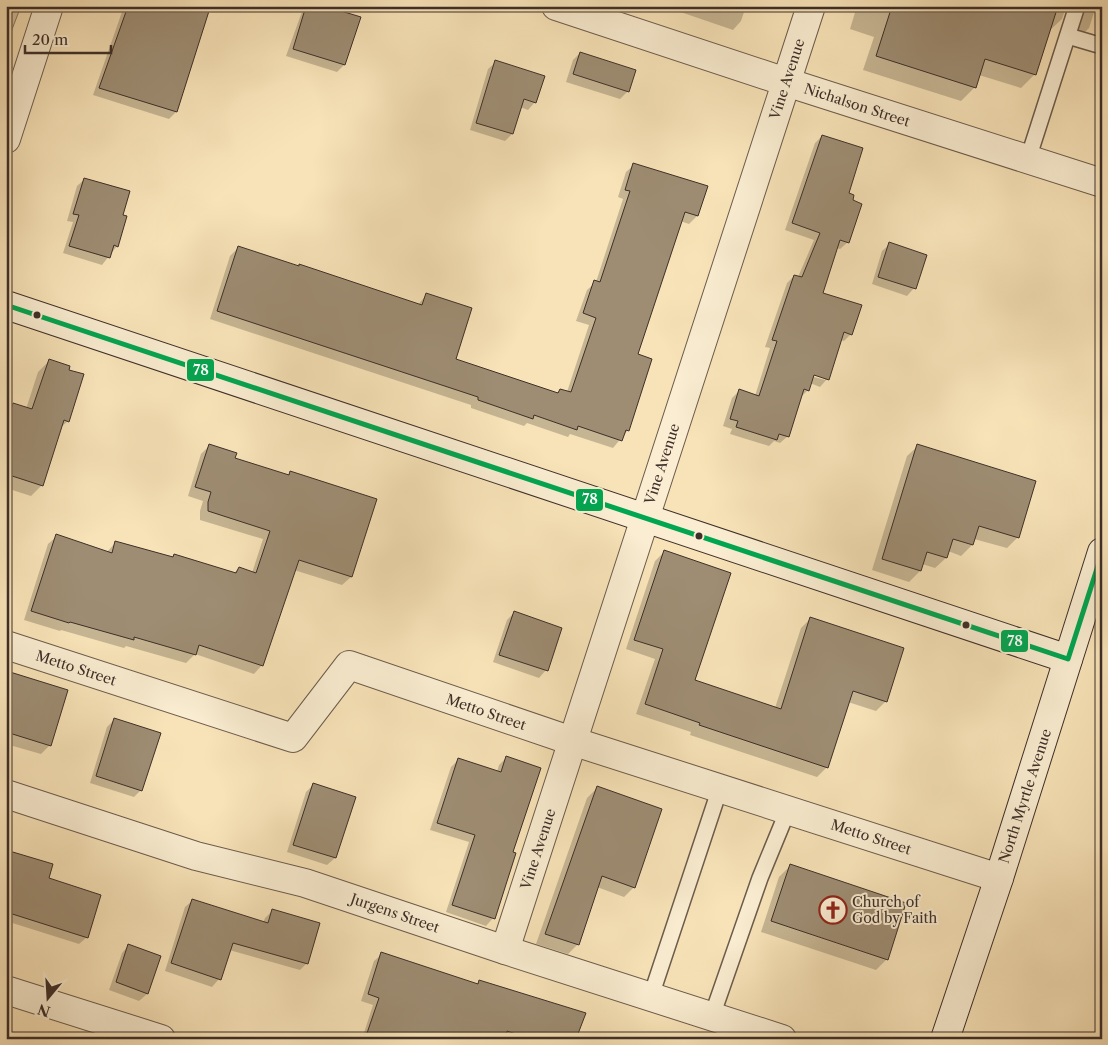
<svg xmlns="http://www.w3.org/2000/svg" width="1108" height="1045" viewBox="0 0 1108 1045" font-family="'Libre Caslon Text',serif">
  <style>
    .green { fill: #d8c4a0; stroke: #8a7a64 }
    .shadow { fill: #0003; fill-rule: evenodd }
    .building { fill: #9e8d73; stroke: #3d2f29 }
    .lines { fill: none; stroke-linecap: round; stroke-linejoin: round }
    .lane-casing { stroke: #6c5c4d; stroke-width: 18 }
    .street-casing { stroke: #6c5c4d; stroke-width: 30 }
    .secondary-casing { stroke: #3d2f29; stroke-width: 30 }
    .lane { stroke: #faedd1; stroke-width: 15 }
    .street { stroke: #faedd1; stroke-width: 28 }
    .secondary { stroke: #faedd1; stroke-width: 28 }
    .bus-1-casing { stroke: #faedd1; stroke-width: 9 }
    .bus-1 { stroke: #00a651; stroke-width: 5 }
    .bus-dot { fill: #3d2f29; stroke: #faedd1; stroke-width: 2 }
    .labels { text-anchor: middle; stroke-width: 4; stroke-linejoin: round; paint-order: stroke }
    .street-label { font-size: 14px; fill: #3d2f29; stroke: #faedd1 }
    .poi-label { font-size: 14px; fill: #3d2f29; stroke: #faedd1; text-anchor: start }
    .line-badge { stroke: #faedd1; stroke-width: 2 }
    .badge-label { font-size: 14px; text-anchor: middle; font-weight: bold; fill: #fff }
  </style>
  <rect width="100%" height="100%" fill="#f8e3b8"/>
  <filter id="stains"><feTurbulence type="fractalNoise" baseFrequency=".004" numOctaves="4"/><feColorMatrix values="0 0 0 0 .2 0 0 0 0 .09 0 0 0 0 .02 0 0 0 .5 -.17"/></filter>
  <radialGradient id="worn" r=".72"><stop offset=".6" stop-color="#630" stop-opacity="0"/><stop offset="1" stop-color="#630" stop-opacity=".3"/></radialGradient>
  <polygon class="green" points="6,6 21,6 6,45"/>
  <g class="shadow">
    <polygon points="124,6 210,6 176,112 169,119 93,95"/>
    <polygon points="304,6 325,6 344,65 337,72 286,56"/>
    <polygon points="663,6 746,6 741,21 733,30"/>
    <polygon points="857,6 1096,6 1089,28 1075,42 1071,14 1065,10 1062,19 1048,32 1035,74 1021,88 979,75 975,87 961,101 863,70 874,37 850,29"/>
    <polygon points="580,53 628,91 620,99 566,82 573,60"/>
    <polygon points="496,62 535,102 528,110 520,107 512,134 505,141 470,130 488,69"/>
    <path d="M 822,136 L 847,194 L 848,242 L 840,249 L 836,248 L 821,293 L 851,334 L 844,341 L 840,340 L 827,379 L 820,387 L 810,383 L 808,390 L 800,398 L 788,436 L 780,443 L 774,441 L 769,446 L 730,434 L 732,429 L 723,426 L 732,398 L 739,391 L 755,396 L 770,348 L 765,347 L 787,283 L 794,276 L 798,277 L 814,240 L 785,230 L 815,143 ZM 808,372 L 825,378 L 825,380 L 807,375 Z"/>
    <polygon points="634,165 706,187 697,216 689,224 680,221 637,355 628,430 613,448 570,434 568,437 527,423 524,426 471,408 471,405 210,319 230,256 238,248 418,305 426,295 454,360 556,394 560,390 567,392 589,325 576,321 587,290 596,282 623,199 618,197 626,172"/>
    <polygon points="85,179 121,216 117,246 102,265 63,253 73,222 67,221 77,186"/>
    <polygon points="890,244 914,288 907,296 872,284 882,251"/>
    <polygon points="49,361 68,370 68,421 59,429 42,485 31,496 6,488 6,412 14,405 26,409 38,372"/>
    <polygon points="209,446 234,459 287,475 291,472 375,500 351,577 342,585 294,570 262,665 254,674 195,654 186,663 126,646 124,648 61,630 60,631 24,620 48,544 57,536 107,552 116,542 172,558 174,555 233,574 239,568 252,573 263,539 200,520 200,511 203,501 188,496 201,454"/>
    <polygon points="918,446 1017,538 1007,548 974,539 972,545 961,556 948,551 946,558 935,568 922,564 920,571 909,582 872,570 907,456"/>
    <polygon points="664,552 694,681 775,708 801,628 811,618 886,701 876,711 848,702 827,767 817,777 690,735 691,732 636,714 655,659 626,649 655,561"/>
    <polygon points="514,613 546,670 539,678 493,662 507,620"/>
    <polygon points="10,674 50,745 41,754 6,744 6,678"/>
    <polygon points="114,720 141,790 134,797 90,783 107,727"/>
    <polygon points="506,758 512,853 493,918 486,926 446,912 469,842 430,830 451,767 458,760 497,772 499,765"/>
    <polygon points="313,785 354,798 335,858 327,865 287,852 306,792"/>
    <polygon points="597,788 634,887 624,897 597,887 578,944 568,954 536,944 587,798"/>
    <polygon points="6,855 47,878 87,937 79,944 6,921"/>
    <polygon points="790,866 887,959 876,970 761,932 779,877"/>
    <polygon points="193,900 263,923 265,918 272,911 307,963 300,970 229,950 219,979 212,987 165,971 185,907"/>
    <polygon points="129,945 159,957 147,994 139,1001 109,990 122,953"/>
    <polygon points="382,954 476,985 479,982 575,1039 362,1039 373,1005 361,1001 374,961"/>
  </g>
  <g class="building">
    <polygon points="128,6 194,6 209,11 177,112 99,88"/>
    <polygon points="306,6 342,6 341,11 361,17 345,65 293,49"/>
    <polygon points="892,6 1058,6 1036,75 985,59 976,88 876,56"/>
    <polygon points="580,52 636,70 629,92 573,74"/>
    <polygon points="495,60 545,76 536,103 524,99 513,134 476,123"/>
    <polygon points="822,135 863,148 849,193 854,195 853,200 862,204 849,243 840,240 823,293 862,305 852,335 844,332 829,380 814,375 809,391 804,389 789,437 779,434 777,440 736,427 738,421 730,419 739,389 759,396 777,341 772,340 794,275 802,277 820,233 792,223"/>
    <polygon points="633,163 708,186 698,216 685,212 638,354 652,359 629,431 626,430 622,441 578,426 577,430 534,415 533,419 478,400 478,397 217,311 238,246 299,266 299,264 422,305 426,293 472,308 456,359 558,393 560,389 571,392 596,318 583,313 594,280 600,282 630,191 625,190"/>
    <polygon points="84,178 130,191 123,215 127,216 118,247 114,245 110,258 69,246 79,215 73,214"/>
    <polygon points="889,242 927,255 916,289 878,277"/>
    <polygon points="49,359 70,366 69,370 84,374 69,422 64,420 43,486 6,474 6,426 13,403 32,409"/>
    <polygon points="209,444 237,453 235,458 289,475 290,471 377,499 352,577 299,560 263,666 199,645 196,655 134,637 134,640 70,622 69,623 31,611 56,534 112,553 115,541 173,557 174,554 236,573 239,567 256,573 270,531 208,511 208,502 211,492 195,487"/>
    <polygon points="917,444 1036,481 1019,538 979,526 973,545 953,539 947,558 927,552 921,571 882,559"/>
    <polygon points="664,550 731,573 695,680 781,709 810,617 904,648 887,702 853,691 828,768 699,725 700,723 645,704 663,649 634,640"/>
    <polygon points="514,611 562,628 548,671 499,655"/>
    <polygon points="10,672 68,690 51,746 6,732 6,685"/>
    <polygon points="114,718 161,733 142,791 96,776"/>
    <polygon points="506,756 541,768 513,852 516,853 495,919 452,905 475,835 437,823 458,758 501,772"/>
    <polygon points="313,783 356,797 336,858 293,845"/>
    <polygon points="597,786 662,809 635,888 602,876 579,945 545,934"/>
    <polygon points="6,850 53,864 49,878 101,895 88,938 6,912"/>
    <polygon points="790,864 906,903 888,960 771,921"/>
    <polygon points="192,899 268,923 272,909 320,923 308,964 233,943 221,980 171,963"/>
    <polygon points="128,944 161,956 148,994 116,982"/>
    <polygon points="381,952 478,984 479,980 586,1013 576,1039 531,1039 507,1031 506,1039 365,1039 379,998 368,994"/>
  </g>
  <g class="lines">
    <g class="lane-casing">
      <g id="lane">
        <polyline points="1068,36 1102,46"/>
        <polyline points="1028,159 1077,6"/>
        <polyline points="651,996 720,788"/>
        <polyline points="712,1016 760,878 788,810"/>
      </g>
    </g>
    <g class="street-casing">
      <g id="street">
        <polyline points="556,6 786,82 1102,183"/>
        <polyline points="6,139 49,6"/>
        <polyline points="6,645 293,738 349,665 572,741 999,878"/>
        <polyline points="6,794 196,856 305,883 505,950 782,1039"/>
        <polyline points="505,950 811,6"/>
        <polyline points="6,990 161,1039"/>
      </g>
    </g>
    <g class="secondary-casing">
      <g id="secondary">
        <polyline points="6,305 1068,659"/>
        <polyline points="945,1039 999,878 1102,552"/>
      </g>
    </g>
    <use href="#lane" class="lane"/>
    <use href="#street" class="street"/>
    <use href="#secondary" class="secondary"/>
    <g class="bus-1-casing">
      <polyline id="bus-1" points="6,305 1068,659 1102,553"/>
    </g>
    <use href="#bus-1" class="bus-1"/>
  </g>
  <defs>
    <g id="church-ring" transform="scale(1.4375)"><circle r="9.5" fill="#faedd1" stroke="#8f2418" stroke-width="1.5"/><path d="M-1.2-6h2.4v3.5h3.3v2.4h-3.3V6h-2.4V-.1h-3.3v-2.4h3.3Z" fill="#8f2418"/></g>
  </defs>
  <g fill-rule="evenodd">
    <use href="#church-ring" x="833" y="910"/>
  </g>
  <g class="bus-dot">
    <circle cx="37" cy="315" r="4.5"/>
    <circle cx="699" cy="536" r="4.5"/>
    <circle cx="966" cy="625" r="4.5"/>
  </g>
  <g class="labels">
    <g class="street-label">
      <text transform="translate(787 79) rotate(-72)" y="5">Vine Avenue</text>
      <text transform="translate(857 105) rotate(18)" y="5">Nichalson Street</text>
      <text transform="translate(662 464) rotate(-72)" y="5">Vine Avenue</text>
      <text transform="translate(76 668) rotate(18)" y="5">Metto Street</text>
      <text transform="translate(486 712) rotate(19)" y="5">Metto Street</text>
      <text transform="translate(1025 796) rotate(-72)" y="5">North Myrtle Avenue</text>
      <text transform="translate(871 837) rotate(18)" y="5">Metto Street</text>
      <text transform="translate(538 849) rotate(-72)" y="5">Vine Avenue</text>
      <text transform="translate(395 913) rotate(19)" y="5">Jurgens Street</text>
    </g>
    <g class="poi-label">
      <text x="852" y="907">Church of<tspan x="852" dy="16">God by Faith</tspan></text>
    </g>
  </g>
  <g class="line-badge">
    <rect x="186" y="358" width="29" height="24" rx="5" fill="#00a651"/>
    <rect x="575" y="488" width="29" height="24" rx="5" fill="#00a651"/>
    <rect x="1000" y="629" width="29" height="24" rx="5" fill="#00a651"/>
  </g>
  <g class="badge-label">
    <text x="201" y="375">78</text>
    <text x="590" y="504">78</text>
    <text x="1015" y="646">78</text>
  </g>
  <rect width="1108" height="1045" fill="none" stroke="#f8e3b8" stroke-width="25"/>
  <rect x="8" y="8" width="1093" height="1030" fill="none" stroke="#3d2f29" stroke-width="2.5"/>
  <rect x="12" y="12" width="1083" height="1020" fill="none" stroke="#3d2f29"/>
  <g transform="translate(48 998) rotate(198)" stroke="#faedd1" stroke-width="4" paint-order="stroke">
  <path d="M0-4L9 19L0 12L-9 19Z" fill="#3d2f29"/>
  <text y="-8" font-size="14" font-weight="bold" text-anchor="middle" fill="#3d2f29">N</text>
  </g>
  <path d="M25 45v8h86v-8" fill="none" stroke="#3d2f29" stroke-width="2.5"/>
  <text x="32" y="45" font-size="15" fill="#3d2f29" stroke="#faedd1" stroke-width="4" paint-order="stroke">20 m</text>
  <rect width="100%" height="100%" filter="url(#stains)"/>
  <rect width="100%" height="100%" fill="url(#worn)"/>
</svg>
